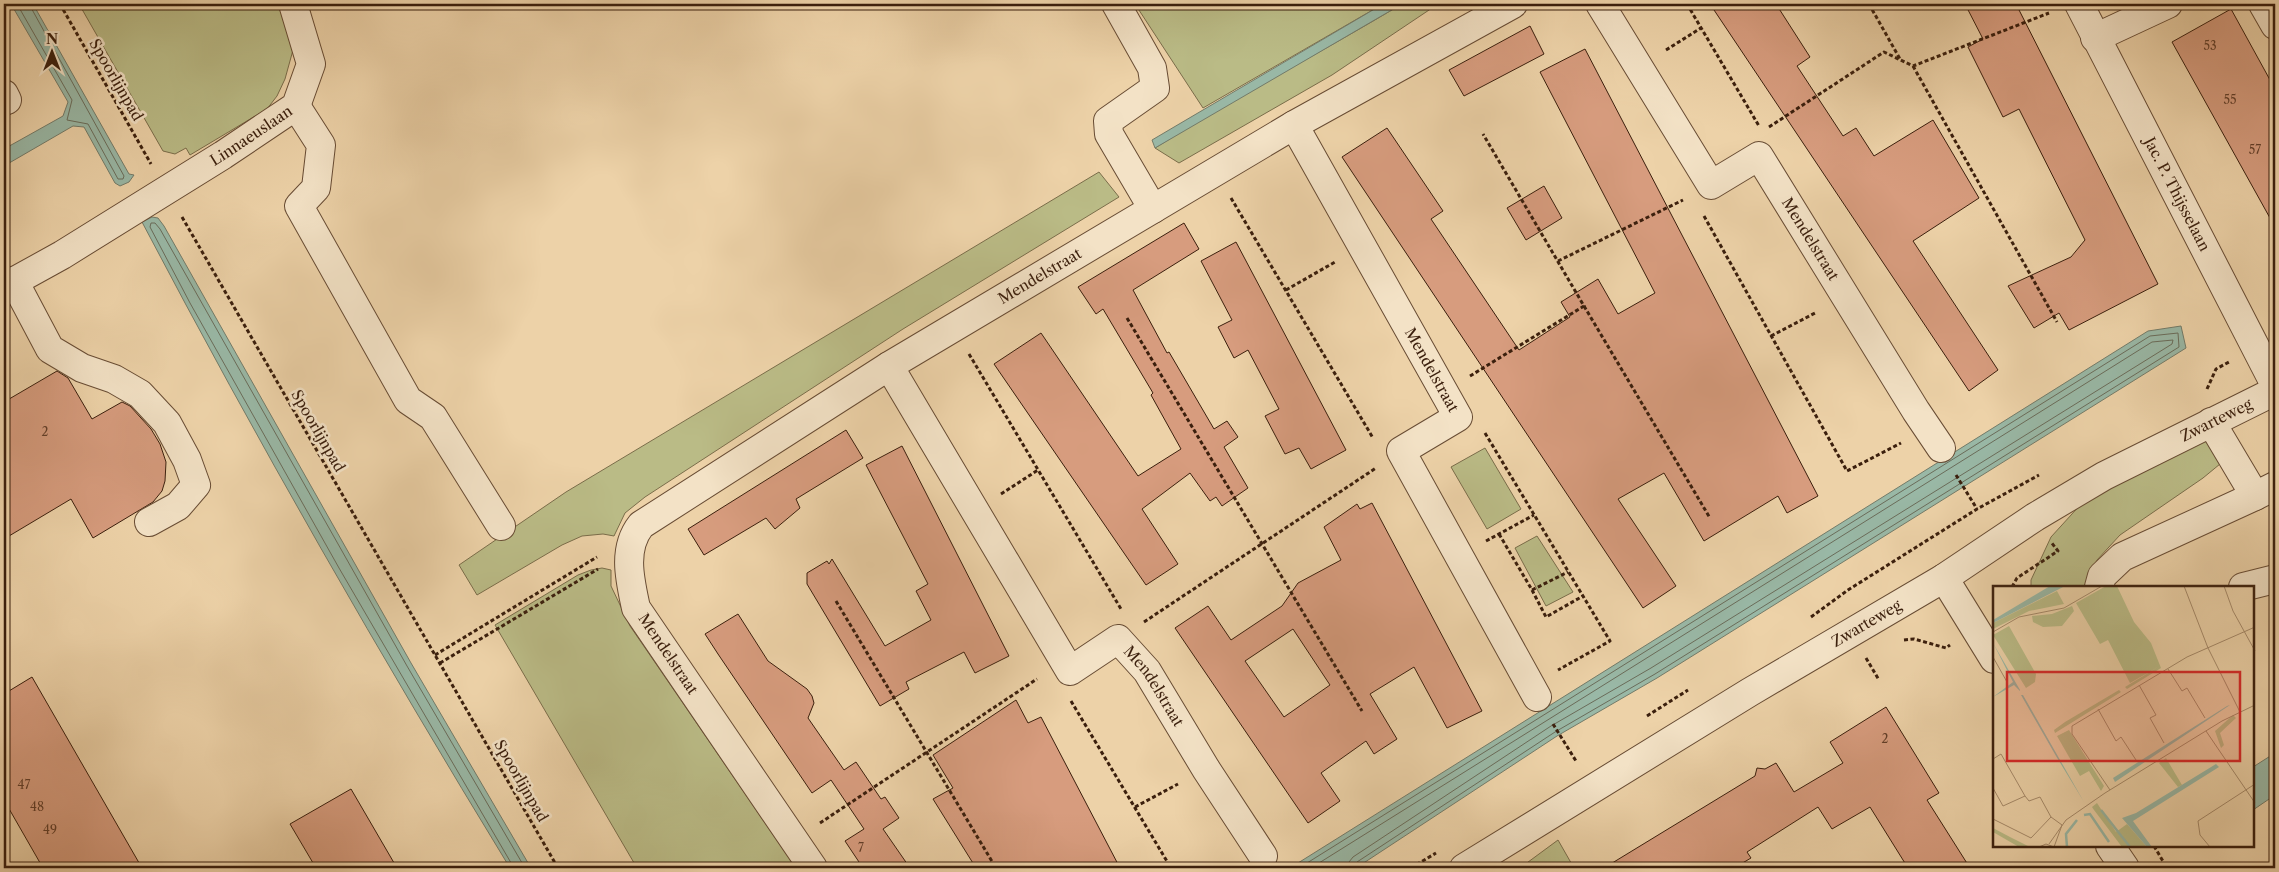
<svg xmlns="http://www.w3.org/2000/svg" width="2279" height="872" viewBox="0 0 2279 872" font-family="'Libre Caslon Text',serif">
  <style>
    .green { fill: #babb86; stroke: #7a6d4a }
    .water { fill: #99b8a6; stroke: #737b69 }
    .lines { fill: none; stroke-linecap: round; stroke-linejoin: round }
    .shore { stroke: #6a6c5a; stroke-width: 1 }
    .building { fill: #d79c7e; stroke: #3b1f0d; fill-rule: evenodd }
    .minor-casing { stroke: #684c34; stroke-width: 30 }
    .path { stroke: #3b1f0d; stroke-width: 3; stroke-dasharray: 4 2.5; stroke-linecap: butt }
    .minor { stroke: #f3e2c6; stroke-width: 28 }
    .labels { text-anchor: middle; stroke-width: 5; stroke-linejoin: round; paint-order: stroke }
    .number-label { font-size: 12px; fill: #623e29 }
    .street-label { font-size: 15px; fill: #3b1f0d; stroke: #f3e2c6 }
    .inset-river { fill: none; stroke: #99b8a6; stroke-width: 2.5 }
    .inset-road { fill: none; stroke: #a68a6a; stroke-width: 1 }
    .view { fill: #d62828; fill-opacity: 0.15; stroke: #d62828; stroke-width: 2.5 }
    .inset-edge { fill: none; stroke: #3b1f0d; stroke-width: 2.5 }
  </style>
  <rect width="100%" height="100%" fill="#edd2a8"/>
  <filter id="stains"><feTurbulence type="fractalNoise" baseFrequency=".004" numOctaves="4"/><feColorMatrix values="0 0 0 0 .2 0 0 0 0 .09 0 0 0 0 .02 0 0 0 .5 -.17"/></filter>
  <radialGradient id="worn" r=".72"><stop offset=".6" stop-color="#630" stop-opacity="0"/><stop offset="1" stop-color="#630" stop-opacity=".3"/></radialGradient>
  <g class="green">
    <polygon points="79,4 257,4 259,8 267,4 284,4 293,50 285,79 277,96 267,109 190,155 186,148 175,154 163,151"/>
    <polygon points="1135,4 1383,4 1203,108"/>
    <path d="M 1402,4 L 1438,4 L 1332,75 L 1179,163 L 1155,148 C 1236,97 1320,53 1402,4 Z"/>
    <polygon points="1099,172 1119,197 903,329 645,497 625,513 614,536 603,534 582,536 562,545 477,595 459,565 566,492"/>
    <polygon points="2215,423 2237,450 2203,478 2120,535 2097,560 2084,587 2031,587 2031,580 2051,537 2082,503"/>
    <polygon points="1485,448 1521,509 1487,529 1451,467"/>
    <polygon points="1537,536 1573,592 1546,606 1515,548"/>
    <polygon points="602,568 611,570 611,586 630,626 796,868 637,868 495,625 578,575 591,570"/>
    <polygon points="1558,840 1574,868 1520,868"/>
  </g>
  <g class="water">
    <polygon points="11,4 33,4 129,174 134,175 129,182 120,186 115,183 84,127 73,126 4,166 4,149 63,116 68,102"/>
    <polygon points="1383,4 1402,4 1155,148 1152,140"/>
    <path d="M 152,217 L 158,218 L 164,226 L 411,663 L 531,868 L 510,868 C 381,657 257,441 142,222 Z"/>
    <polygon points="2181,326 2186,348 1657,678 1557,736 1356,868 1290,868 2148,331"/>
    <polygon points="2275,753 2275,795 2253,810 2253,767"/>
  </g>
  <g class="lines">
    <g class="shore">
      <polyline points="17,4 72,100 67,120 88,124 118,179 123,179 124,176 29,4"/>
      <polyline points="514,868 339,568 190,303 150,227 151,223 155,223 160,229 407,666 525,868"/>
      <polyline points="1299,868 2150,336 2178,333 2179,347 1655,674 1555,732 1357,862 1354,868"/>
      <polyline points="1311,868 2152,342 2173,340 2172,344 1651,668 1551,726 1353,857 1349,862 1348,868"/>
    </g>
  </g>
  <g class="building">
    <polygon points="1710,4 1776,4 1810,57 1797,66 1843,136 1856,128 1874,156 1933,120 1979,198 1913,241 1998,370 1969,391"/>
    <polygon points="1965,4 2016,4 2158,284 2069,330 2059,313 2034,328 2008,286 2071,257 2085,240 2019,109 2003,117 1968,47 1983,39"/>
    <polygon points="2231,9 2275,89 2275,227 2172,42"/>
    <polygon points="1530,26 1544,54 1464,96 1449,70"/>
    <polygon points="1585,49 1818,496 1787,513 1778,496 1704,541 1664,473 1618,499 1676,586 1643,608 1342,157 1387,128 1443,211 1431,219 1519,350 1570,317 1561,302 1598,279 1618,314 1655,293 1540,72"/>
    <polygon points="1544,186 1562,218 1526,240 1507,208"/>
    <polygon points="1184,223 1199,249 1133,290 1167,353 1169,352 1214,429 1227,421 1238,437 1224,447 1248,488 1222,506 1216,497 1210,501 1190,473 1142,509 1178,564 1146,585 994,364 1041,333 1138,476 1181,449 1151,395 1153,393 1103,309 1096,314 1078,287"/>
    <polygon points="1236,242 1346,450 1311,469 1299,448 1285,454 1265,416 1279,409 1248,350 1234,358 1218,327 1232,320 1201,261"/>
    <polygon points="57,371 68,378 92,419 122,402 130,406 151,429 160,444 166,462 165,481 162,491 153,502 93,538 71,499 4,539 4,402"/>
    <polygon points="846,430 863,458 796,499 800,508 775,529 766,518 704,555 688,529"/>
    <polygon points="902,446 1009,656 975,673 964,652 906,682 909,689 880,706 807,584 807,573 827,561 829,564 832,559 885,646 931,620 916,591 928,584 866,465"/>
    <path d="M 1372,503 L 1482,711 L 1447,728 L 1414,667 L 1370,694 L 1397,739 L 1374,754 L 1366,741 L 1321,773 L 1340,801 L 1308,823 L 1175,628 L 1208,606 L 1231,640 L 1282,606 L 1298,583 L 1341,560 L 1324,527 L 1357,504 L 1360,509 ZM 1293,629 L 1330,685 L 1284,717 L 1245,661 Z"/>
    <polygon points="738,614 768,661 807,689 812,696 814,703 808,718 844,770 856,762 881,799 885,797 899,818 883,829 910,868 863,868 845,841 864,829 831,780 812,793 718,654 705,634"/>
    <polygon points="32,677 142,868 43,868 4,800 4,694"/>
    <polygon points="1016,700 1028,723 1041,717 1120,868 976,868 933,799 953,788 933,755"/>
    <polygon points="1886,707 1939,793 1927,800 1970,868 1908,868 1870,807 1832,829 1818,807 1747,852 1751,858 1734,868 1604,868 1755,776 1757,768 1765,769 1776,763 1794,792 1843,763 1830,742"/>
    <polygon points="351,789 397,868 316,868 290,824"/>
  </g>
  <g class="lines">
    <g class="minor-casing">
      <g id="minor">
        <polyline points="1116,4 1152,68 1155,88 1108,121 1109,134 1153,209"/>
        <path id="s1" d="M 1600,4 L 1711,185 L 1759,156 L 1916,411 L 1941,448"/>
        <path id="s2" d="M 2079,4 L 2275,385"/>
        <polyline points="2263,4 2275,25"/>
        <polyline points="2095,38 2168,4"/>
        <polyline points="4,94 7,100"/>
        <polyline points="296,106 321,145 316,188 299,206 408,400 433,417 501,526"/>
        <path id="s3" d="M 1294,125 L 1458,417 L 1401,451 L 1537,697"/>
        <polyline points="14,281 50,349 82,368 114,379 140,394 167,423 187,460 196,485 178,506 149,522"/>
        <path id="s4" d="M 4,287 L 62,255 L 223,155 L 296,106 L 311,64 L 293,4"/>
        <path id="s5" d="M 889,366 L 1070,671 L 1118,639 L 1147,671 L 1206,769 L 1263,856"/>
        <polyline points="2211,422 2255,496 2275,486"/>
        <polyline points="1944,578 1994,659"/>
        <polyline points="2099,587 2102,576 2122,557 2255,496"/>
        <polyline points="2243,587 2275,579"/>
        <polyline points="2110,846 2125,868"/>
        <path id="s6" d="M 813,868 L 636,608 C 630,580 622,549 641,525 L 889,366 L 1294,125 L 1513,4"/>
        <path id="s7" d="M 1464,868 L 1750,692 L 1944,578 L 2035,517 L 2104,476 L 2275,391"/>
      </g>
    </g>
    <g class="path">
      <polyline points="60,4 151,164"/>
      <polyline points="1687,4 1759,126"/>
      <polyline points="1869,4 1900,59"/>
      <polyline points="1666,50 1701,28"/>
      <polyline points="1913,66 2057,322"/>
      <polyline points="1769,127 1884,52 1913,66 2049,13"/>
      <polyline points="1231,198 1373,438"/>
      <polyline points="1704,216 1847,471 1901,443"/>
      <polyline points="182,217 558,868"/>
      <polyline points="1558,261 1683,200"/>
      <polyline points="1286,290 1335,262"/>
      <polyline points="1584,306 1710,518"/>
      <polyline points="1127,318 1362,711"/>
      <polyline points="1771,336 1817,312"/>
      <polyline points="969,354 1121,609"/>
      <polyline points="1470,376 1584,306 1483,134"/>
      <polyline points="2207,389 2216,369 2229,362"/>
      <polyline points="1485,433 1610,641 1558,670"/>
      <polyline points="1956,475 1977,509"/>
      <polyline points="1001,494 1038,470"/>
      <polyline points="1499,534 1532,590 1568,572"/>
      <polyline points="1486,541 1534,515"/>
      <polyline points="2012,587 2017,578 2058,551 2051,542"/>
      <polyline points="1532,590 1546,617 1583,596"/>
      <polyline points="836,601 996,868"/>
      <polyline points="1811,617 1848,590 1977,509 2039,475"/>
      <polyline points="1144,622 1376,468"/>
      <polyline points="1904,640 1914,639 1946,648 1950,645"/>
      <polyline points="435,655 597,557"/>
      <polyline points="1866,658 1879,680"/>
      <polyline points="440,663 598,569"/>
      <polyline points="1071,701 1171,868"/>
      <polyline points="1647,716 1688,690"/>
      <polyline points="1553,724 1576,761"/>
      <polyline points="1135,807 1178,784"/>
      <polyline points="820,823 1037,679"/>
      <polyline points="2154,846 2167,868"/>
      <polyline points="1411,868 1436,853"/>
    </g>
    <use href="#minor" class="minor"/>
  </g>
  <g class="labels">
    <g class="number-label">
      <text x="2210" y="50">53</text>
      <text x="2230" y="104">55</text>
      <text x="2255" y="154">57</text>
      <text x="45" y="436">2</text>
      <text x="1885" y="743">2</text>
      <text x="24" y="789">47</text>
      <text x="37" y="811">48</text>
      <text x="50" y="834">49</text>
      <text x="861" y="852">7</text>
    </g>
    <g class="street-label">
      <text transform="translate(116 80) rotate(60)" y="5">Spoorlijnpad</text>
      <text dy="5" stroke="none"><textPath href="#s4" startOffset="290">Linnaeuslaan</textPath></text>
      <text dy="5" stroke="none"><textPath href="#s2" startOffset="214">Jac. P. Thijsselaan</textPath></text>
      <text dy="5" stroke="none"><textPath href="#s1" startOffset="366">Mendelstraat</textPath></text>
      <text dy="5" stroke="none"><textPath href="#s6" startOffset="871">Mendelstraat</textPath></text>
      <text dy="5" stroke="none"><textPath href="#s3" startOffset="281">Mendelstraat</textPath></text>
      <text dy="5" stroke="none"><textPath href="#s7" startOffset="876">Zwarteweg</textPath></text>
      <text transform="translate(318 431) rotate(60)" y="5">Spoorlijnpad</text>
      <text dy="5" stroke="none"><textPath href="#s7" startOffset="471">Zwarteweg</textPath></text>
      <text transform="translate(668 654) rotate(56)" y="5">Mendelstraat</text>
      <text dy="5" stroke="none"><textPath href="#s5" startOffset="472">Mendelstraat</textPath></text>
      <text transform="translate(521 781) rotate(60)" y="5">Spoorlijnpad</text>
    </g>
  </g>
  <g transform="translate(1993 586)">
    <rect width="261" height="261" fill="#edd2a8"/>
    <path d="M 113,0 L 124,0 L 141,36 L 158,57 L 168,82 L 134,103 L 132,101 L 165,81 L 137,97 L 115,54 L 107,58 L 83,17 ZM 64,5 L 71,18 L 36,25 L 0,43 L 0,37 ZM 79,20 L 81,25 L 69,40 L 50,41 L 40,36 L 39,30 L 59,28 ZM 16,40 L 43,88 L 42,96 L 33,102 L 0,49 ZM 126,104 L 128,106 L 62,147 L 61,144 L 72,136 ZM 240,129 L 243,132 L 227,147 L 231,159 L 228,162 L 222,145 ZM 76,144 L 111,200 L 108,205 L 96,185 L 87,190 L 64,150 ZM 173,172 L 189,199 L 185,201 L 166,177 ZM 104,217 L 123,246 L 134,238 L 154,261 L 129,261 L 101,224 L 99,221 ZM 0,242 L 17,251 L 37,261 L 26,261 L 0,246 Z" fill="#babb86"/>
    <path d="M 57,0 L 72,0 L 0,37 L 0,34 ZM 0,57 L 27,104 L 27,105 L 21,99 L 0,111 L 20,96 ZM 28,109 L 30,109 L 91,216 L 63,170 ZM 237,119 L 122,196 L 120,192 L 234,120 ZM 223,178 L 226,181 L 140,235 L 159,261 L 154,261 L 129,232 L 143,227 Z" fill="#99b8a6"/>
    <path class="inset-river" d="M 108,224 L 137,261M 91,229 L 97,228 L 116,256M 74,261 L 73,248 L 84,234"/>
    <path class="inset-road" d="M 191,0 L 215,62 L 247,126M 231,0 L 240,25 L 262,65M 0,46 L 26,31 L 71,22 L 109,0M 0,71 L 14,96M 175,83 L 189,105 L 194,102 L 212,132M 146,99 L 163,129 L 157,132 L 171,157M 105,123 L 123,155 L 128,151 L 143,174M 213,145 L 262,217M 0,173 L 8,168 L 32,210M 0,202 L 10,220 L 32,210 L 36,215 L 47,211 L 58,231M 117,204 L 79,148 L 79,140 L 194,71 L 262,41M 0,233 L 38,252 L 58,231 L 69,239M 56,258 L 73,234 L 112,207 L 229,135 L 262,119M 46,261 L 53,258 L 61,261M 61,261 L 69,239M 217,261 L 207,249 L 205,235 L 262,198"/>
    <path class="view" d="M 14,86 L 247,86 L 247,175 L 14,175 Z"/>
    <rect width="261" height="261" class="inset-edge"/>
  </g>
  <rect width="2279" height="872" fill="none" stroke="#edd2a8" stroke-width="20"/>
  <rect x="5" y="5" width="2269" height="862" fill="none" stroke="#3b1f0d" stroke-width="2.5"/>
  <rect x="10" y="10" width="2259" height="852" fill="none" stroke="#3b1f0d"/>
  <g transform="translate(52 52)" stroke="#f3e2c6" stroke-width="4" paint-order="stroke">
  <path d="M0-4L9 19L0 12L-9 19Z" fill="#3b1f0d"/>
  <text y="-8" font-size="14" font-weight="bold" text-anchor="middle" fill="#3b1f0d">N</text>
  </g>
  <rect width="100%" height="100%" filter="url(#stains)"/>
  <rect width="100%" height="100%" fill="url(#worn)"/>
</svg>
